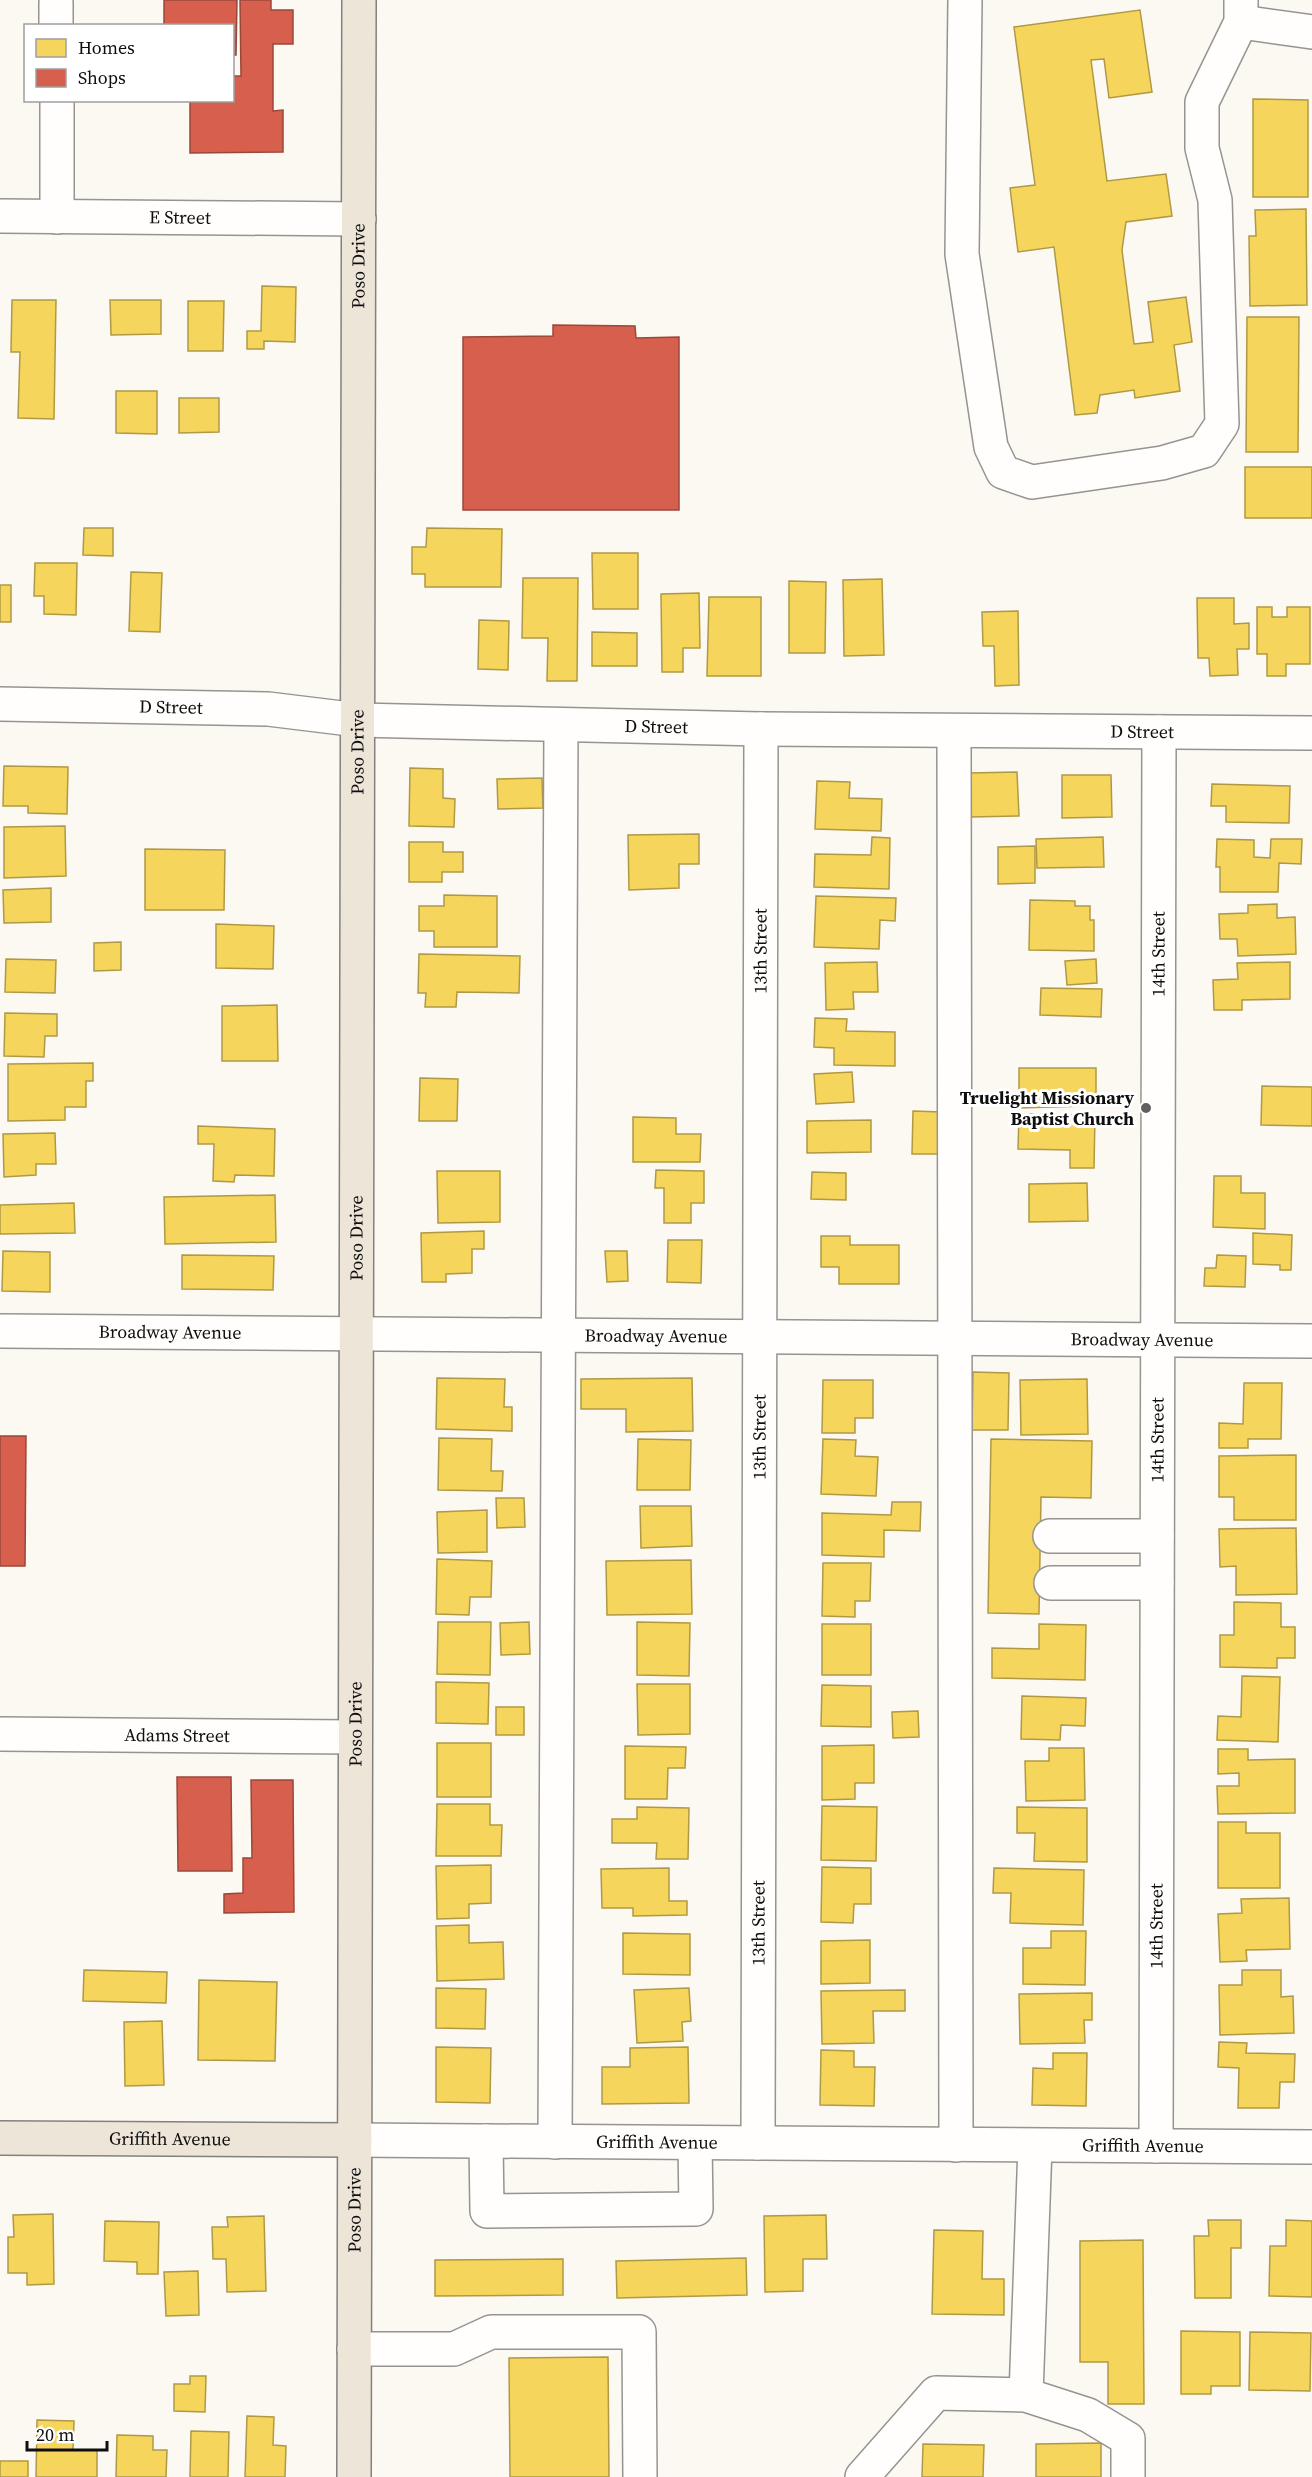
<svg xmlns="http://www.w3.org/2000/svg" width="1312" height="2477" viewBox="0 0 1312 2477" font-family="'Source Serif 4',serif">
  <style>
    .homes { fill: #f6d55c; stroke: #b09945; stroke-width: 1.5 }
    .shops { fill: #d6604d; stroke: #9a473a; stroke-width: 1.5 }
    .lines { fill: none; stroke-linecap: round; stroke-linejoin: round }
    .minor-casing { stroke: #959491; stroke-width: 36 }
    .major-casing { stroke: #82817e; stroke-width: 36 }
    .minor { stroke: #fffefd; stroke-width: 33 }
    .major { stroke: #ede5d8; stroke-width: 33 }
    .poi-dot { fill: #61605e; stroke: #fff; stroke-width: 2 }
    .labels { text-anchor: middle; stroke-width: 6; stroke-linejoin: round; paint-order: stroke }
    .street-label { font-size: 18px; fill: #0e0e0e; stroke: #fff }
    .poi-label { font-size: 18px; font-weight: bold; fill: #0e0e0e; stroke: #fff; text-anchor: end }
  </style>
  <rect width="100%" height="100%" fill="#fcf9f2"/>
  <g class="homes">
    <polygon points="1140,10 1152,92 1109,98 1104,59 1091,60 1107,181 1166,174 1172,216 1126,222 1122,250 1134,344 1153,342 1148,302 1186,297 1192,342 1174,345 1180,391 1135,398 1134,390 1100,395 1097,413 1075,415 1054,247 1018,252 1010,188 1035,185 1014,27"/>
    <polygon points="1253,99 1308,100 1308,197 1253,197"/>
    <polygon points="1306,209 1307,305 1250,306 1249,236 1256,236 1255,210"/>
    <polygon points="262,286 296,287 295,342 264,341 264,349 247,349 247,331 261,331"/>
    <polygon points="12,300 56,300 54,419 18,418 20,352 11,352"/>
    <polygon points="110,300 161,300 161,334 111,335"/>
    <polygon points="188,301 224,301 223,351 188,351"/>
    <polygon points="1247,317 1299,317 1298,452 1246,452"/>
    <polygon points="116,391 157,391 157,434 116,433"/>
    <polygon points="179,398 219,398 219,432 179,433"/>
    <rect x="1245" y="467" width="67" height="51"/>
    <polygon points="84,528 113,528 113,556 83,555"/>
    <polygon points="427,528 502,529 501,587 425,587 425,574 412,574 412,547 426,547"/>
    <polygon points="592,553 638,553 638,609 593,609"/>
    <polygon points="35,563 77,563 76,615 44,614 44,596 34,596"/>
    <polygon points="131,572 162,573 160,632 129,631"/>
    <polygon points="523,578 578,578 577,681 547,681 548,638 522,638"/>
    <polygon points="882,579 884,655 844,656 843,580"/>
    <polygon points="789,581 826,582 825,653 789,653"/>
    <rect x="0" y="585" width="11" height="37"/>
    <polygon points="699,593 700,648 683,648 683,672 662,672 661,594"/>
    <polygon points="709,597 761,597 761,676 707,676"/>
    <polygon points="1197,598 1234,598 1234,624 1249,623 1249,649 1237,649 1238,675 1210,676 1209,658 1198,658"/>
    <polygon points="1257,607 1272,607 1272,617 1287,617 1287,607 1310,607 1310,664 1286,664 1286,676 1267,676 1267,654 1257,654"/>
    <polygon points="1018,611 1019,685 995,686 994,646 983,646 982,612"/>
    <polygon points="479,620 509,621 508,670 478,669"/>
    <polygon points="592,632 637,633 637,666 592,666"/>
    <polygon points="4,766 68,767 67,814 28,813 28,806 3,806"/>
    <polygon points="410,768 443,769 443,798 455,799 454,827 409,826"/>
    <polygon points="1017,772 1019,816 970,817 969,773"/>
    <polygon points="1062,775 1111,775 1112,817 1062,818"/>
    <polygon points="542,778 543,808 498,809 497,779"/>
    <polygon points="817,781 850,782 849,798 882,799 881,831 815,829"/>
    <polygon points="1212,784 1290,786 1289,823 1226,822 1226,806 1211,806"/>
    <polygon points="65,826 66,876 4,878 4,827"/>
    <polygon points="699,834 699,864 679,864 679,888 629,890 628,835"/>
    <polygon points="872,837 890,838 889,889 814,887 815,854 871,855"/>
    <polygon points="1103,837 1104,867 1037,868 1036,839"/>
    <polygon points="1217,839 1254,840 1254,857 1270,858 1271,839 1302,839 1301,864 1279,863 1278,892 1220,892 1220,867 1216,867"/>
    <polygon points="409,842 443,842 443,852 463,852 463,872 442,872 442,882 409,882"/>
    <polygon points="1035,846 1035,883 998,884 998,847"/>
    <polygon points="145,849 225,850 224,910 145,910"/>
    <polygon points="51,888 51,922 4,923 3,890"/>
    <polygon points="444,895 497,896 497,947 434,947 434,931 419,931 419,906 444,906"/>
    <polygon points="816,896 896,898 895,921 880,920 879,949 814,947"/>
    <polygon points="1030,900 1075,901 1075,906 1090,906 1090,920 1094,920 1094,951 1029,950"/>
    <polygon points="1277,904 1277,918 1295,917 1296,954 1238,956 1237,939 1220,939 1219,914 1248,913 1248,905"/>
    <polygon points="216,924 274,926 273,969 216,968"/>
    <polygon points="121,942 121,970 94,971 94,943"/>
    <polygon points="419,954 520,956 519,993 457,992 456,1007 425,1007 426,993 418,993"/>
    <polygon points="6,959 56,960 55,993 5,992"/>
    <polygon points="1096,959 1097,983 1067,985 1065,961"/>
    <polygon points="877,962 878,992 853,992 854,1009 826,1010 825,963"/>
    <polygon points="1290,962 1290,999 1242,1000 1242,1010 1214,1010 1213,980 1238,979 1237,963"/>
    <polygon points="1041,988 1102,989 1101,1017 1040,1015"/>
    <polygon points="277,1005 278,1061 222,1061 222,1006"/>
    <polygon points="5,1013 57,1014 57,1036 45,1036 44,1057 4,1056"/>
    <polygon points="815,1018 847,1019 846,1031 895,1032 895,1066 834,1065 834,1048 814,1047"/>
    <polygon points="93,1063 93,1081 86,1081 86,1107 65,1107 65,1120 8,1121 8,1064"/>
    <polygon points="1019,1068 1096,1068 1096,1094 1084,1094 1084,1106 1019,1108"/>
    <polygon points="852,1072 854,1102 816,1104 814,1074"/>
    <polygon points="420,1078 458,1079 457,1121 419,1121"/>
    <polygon points="1262,1086 1312,1087 1312,1126 1261,1125"/>
    <polygon points="913,1111 942,1112 941,1154 912,1154"/>
    <polygon points="1019,1114 1095,1115 1094,1168 1070,1168 1070,1150 1018,1149"/>
    <polygon points="633,1117 676,1118 676,1134 701,1134 700,1162 633,1162"/>
    <polygon points="871,1120 871,1152 807,1153 807,1121"/>
    <polygon points="198,1126 275,1129 274,1176 235,1175 234,1182 213,1181 214,1144 198,1144"/>
    <polygon points="55,1133 56,1164 36,1164 36,1175 4,1177 3,1134"/>
    <polygon points="656,1170 704,1171 704,1203 691,1203 691,1223 664,1223 664,1188 655,1188"/>
    <polygon points="437,1171 500,1171 500,1222 438,1223"/>
    <polygon points="812,1172 846,1173 846,1200 811,1199"/>
    <polygon points="1214,1176 1241,1176 1241,1193 1265,1193 1265,1229 1213,1227"/>
    <polygon points="1087,1183 1088,1221 1029,1222 1029,1184"/>
    <polygon points="275,1195 276,1242 165,1244 164,1197"/>
    <polygon points="74,1203 75,1233 0,1234 0,1205"/>
    <polygon points="484,1231 484,1249 472,1249 472,1273 446,1274 446,1282 422,1282 421,1233"/>
    <polygon points="1253,1233 1292,1235 1291,1270 1280,1270 1280,1265 1253,1264"/>
    <polygon points="821,1236 850,1236 850,1245 899,1245 899,1284 839,1284 839,1267 821,1267"/>
    <polygon points="668,1240 702,1240 701,1283 667,1282"/>
    <polygon points="3,1251 50,1252 50,1292 2,1291"/>
    <polygon points="605,1251 627,1251 628,1281 607,1282"/>
    <polygon points="182,1255 274,1256 273,1290 182,1289"/>
    <polygon points="1217,1255 1246,1256 1245,1287 1204,1286 1205,1268 1216,1268"/>
    <polygon points="973,1372 1009,1373 1008,1430 972,1430"/>
    <polygon points="437,1378 505,1379 504,1407 512,1407 512,1431 436,1429"/>
    <polygon points="692,1378 693,1431 626,1432 626,1409 581,1409 581,1379"/>
    <polygon points="1087,1379 1088,1434 1021,1435 1020,1380"/>
    <polygon points="823,1380 873,1380 873,1418 855,1418 855,1433 822,1433"/>
    <polygon points="1244,1383 1282,1383 1281,1439 1248,1439 1248,1448 1219,1448 1219,1423 1243,1424"/>
    <polygon points="439,1438 492,1439 491,1471 503,1471 502,1491 438,1490"/>
    <polygon points="638,1439 691,1440 690,1490 637,1490"/>
    <polygon points="823,1439 856,1440 855,1456 878,1457 876,1496 821,1494"/>
    <polygon points="991,1439 1092,1441 1091,1498 1041,1497 1039,1614 988,1613"/>
    <polygon points="1296,1455 1296,1520 1234,1520 1234,1497 1219,1497 1219,1456"/>
    <polygon points="496,1498 524,1498 525,1527 497,1528"/>
    <polygon points="892,1502 921,1502 920,1531 884,1530 884,1557 822,1555 822,1513 891,1515"/>
    <polygon points="640,1506 691,1506 692,1546 641,1548"/>
    <polygon points="487,1510 487,1552 438,1553 437,1512"/>
    <polygon points="1296,1528 1297,1594 1236,1595 1236,1566 1220,1567 1219,1529"/>
    <polygon points="437,1559 492,1561 491,1597 470,1597 469,1615 436,1614"/>
    <polygon points="691,1560 692,1614 607,1615 606,1561"/>
    <polygon points="823,1563 871,1563 870,1601 855,1601 855,1617 822,1616"/>
    <polygon points="1234,1602 1281,1603 1281,1627 1295,1627 1295,1658 1277,1658 1277,1668 1220,1667 1220,1635 1234,1635"/>
    <polygon points="438,1622 491,1622 490,1675 437,1674"/>
    <polygon points="529,1622 530,1654 501,1655 500,1623"/>
    <polygon points="637,1622 690,1623 689,1676 637,1675"/>
    <rect x="822" y="1624" width="49" height="51"/>
    <polygon points="1039,1624 1086,1625 1085,1680 992,1678 992,1648 1039,1649"/>
    <polygon points="1242,1676 1280,1677 1278,1742 1217,1740 1218,1716 1241,1717"/>
    <polygon points="436,1682 489,1683 488,1724 436,1723"/>
    <polygon points="637,1684 690,1684 690,1734 638,1735"/>
    <polygon points="822,1685 871,1686 871,1727 821,1726"/>
    <polygon points="1022,1696 1086,1698 1085,1726 1061,1725 1060,1740 1021,1739"/>
    <rect x="496" y="1707" width="28" height="28"/>
    <polygon points="918,1711 919,1737 893,1738 892,1712"/>
    <rect x="437" y="1743" width="54" height="54"/>
    <polygon points="874,1745 874,1783 855,1783 855,1799 822,1800 822,1746"/>
    <polygon points="625,1746 686,1747 685,1768 668,1768 667,1799 625,1799"/>
    <polygon points="1049,1748 1084,1748 1085,1800 1026,1801 1025,1761 1049,1761"/>
    <polygon points="1218,1749 1248,1749 1248,1760 1295,1759 1295,1813 1218,1814 1217,1786 1239,1786 1239,1773 1218,1774"/>
    <polygon points="437,1804 490,1804 490,1825 502,1825 501,1856 436,1856"/>
    <polygon points="822,1806 877,1807 876,1861 821,1860"/>
    <polygon points="637,1807 689,1808 688,1859 656,1859 657,1843 612,1843 612,1819 637,1819"/>
    <polygon points="1017,1807 1087,1808 1087,1862 1034,1861 1035,1833 1017,1833"/>
    <polygon points="1218,1822 1246,1822 1246,1833 1280,1833 1280,1888 1218,1888"/>
    <polygon points="491,1865 491,1903 469,1904 469,1918 437,1919 436,1866"/>
    <polygon points="822,1867 871,1868 871,1904 854,1904 853,1923 821,1922"/>
    <polygon points="669,1868 669,1901 687,1901 687,1915 633,1916 633,1908 602,1908 601,1869"/>
    <polygon points="994,1868 1084,1870 1083,1925 1010,1923 1011,1893 993,1893"/>
    <polygon points="1289,1898 1290,1949 1246,1950 1247,1961 1220,1962 1218,1914 1242,1913 1241,1899"/>
    <polygon points="469,1925 469,1943 503,1942 504,1979 437,1981 436,1926"/>
    <polygon points="1051,1931 1086,1931 1085,1985 1023,1984 1023,1948 1051,1948"/>
    <polygon points="623,1933 690,1934 690,1975 623,1974"/>
    <polygon points="870,1940 870,1983 821,1984 821,1941"/>
    <polygon points="84,1970 167,1972 166,2003 83,2001"/>
    <polygon points="1242,1970 1281,1970 1281,1997 1293,1996 1294,2033 1220,2035 1219,1985 1242,1985"/>
    <polygon points="199,1980 277,1982 275,2061 198,2060"/>
    <polygon points="436,1988 486,1989 485,2029 436,2028"/>
    <polygon points="689,1988 691,2021 682,2022 683,2041 637,2043 634,1990"/>
    <polygon points="905,1990 905,2011 873,2011 874,2043 822,2044 821,1991"/>
    <polygon points="1092,1993 1092,2020 1084,2020 1085,2043 1020,2044 1019,1994"/>
    <polygon points="162,2021 164,2085 125,2086 124,2022"/>
    <polygon points="1219,2042 1247,2043 1246,2053 1295,2054 1294,2082 1280,2082 1279,2108 1238,2108 1239,2068 1218,2067"/>
    <polygon points="436,2047 491,2048 490,2103 436,2102"/>
    <polygon points="688,2047 689,2103 602,2104 602,2067 630,2067 630,2048"/>
    <polygon points="821,2050 854,2051 854,2067 875,2067 874,2106 820,2105"/>
    <polygon points="1053,2053 1087,2053 1086,2106 1032,2105 1033,2068 1053,2069"/>
    <polygon points="53,2214 54,2284 27,2285 27,2273 8,2273 8,2237 14,2237 13,2215"/>
    <polygon points="826,2215 827,2259 803,2259 803,2291 765,2292 764,2216"/>
    <polygon points="264,2216 266,2291 227,2292 226,2259 213,2259 212,2227 228,2227 227,2217"/>
    <polygon points="1208,2220 1241,2220 1241,2248 1231,2248 1231,2298 1195,2298 1194,2236 1209,2236"/>
    <polygon points="1286,2220 1312,2221 1312,2297 1269,2296 1270,2246 1286,2246"/>
    <polygon points="105,2221 159,2222 158,2274 137,2274 137,2262 104,2261"/>
    <polygon points="934,2230 983,2231 982,2279 1004,2279 1004,2315 932,2314"/>
    <polygon points="1143,2240 1144,2404 1108,2404 1108,2362 1080,2362 1080,2241"/>
    <polygon points="746,2258 747,2295 617,2298 616,2261"/>
    <polygon points="563,2259 563,2295 435,2296 435,2260"/>
    <polygon points="198,2271 199,2315 166,2316 164,2272"/>
    <polygon points="1181,2331 1240,2332 1240,2386 1211,2386 1211,2394 1181,2394"/>
    <polygon points="1250,2332 1311,2333 1310,2391 1249,2390"/>
    <polygon points="608,2357 609,2477 510,2477 509,2358"/>
    <polygon points="190,2376 206,2376 205,2412 174,2411 174,2384 190,2384"/>
    <polygon points="247,2416 274,2417 273,2445 286,2446 285,2477 245,2477"/>
    <polygon points="37,2420 74,2421 73,2450 97,2450 97,2477 36,2477"/>
    <polygon points="191,2431 229,2432 228,2477 190,2477"/>
    <polygon points="117,2435 153,2436 153,2450 167,2450 166,2477 116,2477"/>
    <polygon points="1101,2443 1101,2477 1036,2477 1036,2444"/>
    <polygon points="923,2444 984,2445 983,2477 922,2477"/>
    <rect x="0" y="2461" width="28" height="16"/>
  </g>
  <g class="shops">
    <polygon points="164,0 237,0 236,55 232,55 232,26 164,26"/>
    <polygon points="240,0 271,0 271,10 293,10 293,44 273,44 273,111 283,110 283,152 190,153 190,100 232,100 232,76 241,76"/>
    <polygon points="553,325 635,326 636,338 679,337 679,510 463,510 463,337 553,336"/>
    <polygon points="0,1436 26,1436 25,1566 0,1566"/>
    <polygon points="177,1777 231,1777 232,1871 178,1871"/>
    <polygon points="251,1780 293,1780 294,1912 224,1913 224,1894 243,1893 243,1858 252,1858"/>
  </g>
  <g class="lines">
    <g class="minor-casing">
      <g id="minor">
        <polyline points="965,0 962,254 991,447 1003,472 1032,482 1162,463 1204,451 1222,424 1215,200 1202,148 1202,102 1241,22 1241,0"/>
        <polyline points="56,3 56,26"/>
        <polyline points="1241,22 1312,32"/>
        <polyline points="57,100 57,217"/>
        <path id="s1" d="M 0,216 L 359,219"/>
        <path id="s2" d="M 0,704 L 268,709 L 358,720 L 761,729 L 1312,733"/>
        <polyline points="954,731 956,2145"/>
        <path id="s3" d="M 0,1331 L 1312,1341"/>
        <polyline points="1050,1536 1157,1536"/>
        <polyline points="1051,1583 1157,1583"/>
        <path id="s4" d="M 0,1734 L 355,1737"/>
        <path id="s5" d="M 355,2140 L 1312,2147"/>
        <polyline points="486,2141 487,2211 696,2209 695,2143"/>
        <polyline points="555,2142 561,725"/>
        <path id="s6" d="M 758,2143 L 761,729"/>
        <path id="s7" d="M 1156,2146 L 1159,732"/>
        <polyline points="354,2349 454,2349 491,2332 639,2332 640,2477"/>
        <polyline points="1026,2395 1035,2146"/>
        <polyline points="862,2477 936,2393 1026,2395 1088,2415 1128,2439 1128,2477"/>
      </g>
    </g>
    <g class="major-casing">
      <g id="major">
        <path id="s8" d="M 0,2138 L 355,2140"/>
        <path id="s9" d="M 354,2477 L 359,0"/>
      </g>
    </g>
    <use href="#minor" class="minor"/>
    <use href="#major" class="major"/>
  </g>
  <circle class="poi-dot" cx="1146" cy="1108" r="6"/>
  <g class="labels">
    <g class="street-label">
      <text dy="6" stroke="none"><textPath href="#s1" startOffset="180">E Street</textPath></text>
      <text dy="6" stroke="none"><textPath href="#s9" startOffset="2211">Poso Drive</textPath></text>
      <text dy="6" stroke="none"><textPath href="#s2" startOffset="171">D Street</textPath></text>
      <text dy="6" stroke="none"><textPath href="#s2" startOffset="657">D Street</textPath></text>
      <text dy="6" stroke="none"><textPath href="#s2" startOffset="1143">D Street</textPath></text>
      <text dy="6" stroke="none"><textPath href="#s9" startOffset="1725">Poso Drive</textPath></text>
      <text dy="6" stroke="none"><textPath href="#s6" startOffset="1192">13th Street</textPath></text>
      <text dy="6" stroke="none"><textPath href="#s7" startOffset="1192">14th Street</textPath></text>
      <text dy="6" stroke="none"><textPath href="#s9" startOffset="1239">Poso Drive</textPath></text>
      <text dy="6" stroke="none"><textPath href="#s3" startOffset="170">Broadway Avenue</textPath></text>
      <text dy="6" stroke="none"><textPath href="#s3" startOffset="656">Broadway Avenue</textPath></text>
      <text dy="6" stroke="none"><textPath href="#s3" startOffset="1142">Broadway Avenue</textPath></text>
      <text dy="6" stroke="none"><textPath href="#s6" startOffset="706">13th Street</textPath></text>
      <text dy="6" stroke="none"><textPath href="#s7" startOffset="706">14th Street</textPath></text>
      <text dy="6" stroke="none"><textPath href="#s9" startOffset="753">Poso Drive</textPath></text>
      <text dy="6" stroke="none"><textPath href="#s4" startOffset="177">Adams Street</textPath></text>
      <text dy="6" stroke="none"><textPath href="#s6" startOffset="220">13th Street</textPath></text>
      <text dy="6" stroke="none"><textPath href="#s7" startOffset="220">14th Street</textPath></text>
      <text dy="6" stroke="none"><textPath href="#s8" startOffset="170">Griffith Avenue</textPath></text>
      <text dy="6" stroke="none"><textPath href="#s5" startOffset="302">Griffith Avenue</textPath></text>
      <text dy="6" stroke="none"><textPath href="#s5" startOffset="788">Griffith Avenue</textPath></text>
      <text dy="6" stroke="none"><textPath href="#s9" startOffset="267">Poso Drive</textPath></text>
    </g>
    <g class="poi-label">
      <text x="1134" y="1104">Truelight Missionary<tspan x="1134" dy="21">Baptist Church</tspan></text>
    </g>
  </g>
  <rect x="24" y="24" width="210" height="78" fill="#ffffff" stroke="#9f9f9f" stroke-width="1.5"/>
  <rect x="36" y="39" width="30" height="18" fill="#f6d55c" stroke="#9f9f9f" stroke-width="1.5"/>
  <text x="78" y="54" font-size="18" fill="#0e0e0e">Homes</text>
  <rect x="36" y="69" width="30" height="18" fill="#d6604d" stroke="#9f9f9f" stroke-width="1.5"/>
  <text x="78" y="84" font-size="18" fill="#0e0e0e">Shops</text>
  <path d="M27 2441v9h80v-9" fill="none" stroke="#0e0e0e" stroke-width="3"/>
  <text x="36" y="2441" font-size="18" fill="#0e0e0e" stroke="#ffffff" stroke-width="4.5" paint-order="stroke">20 m</text>
</svg>
